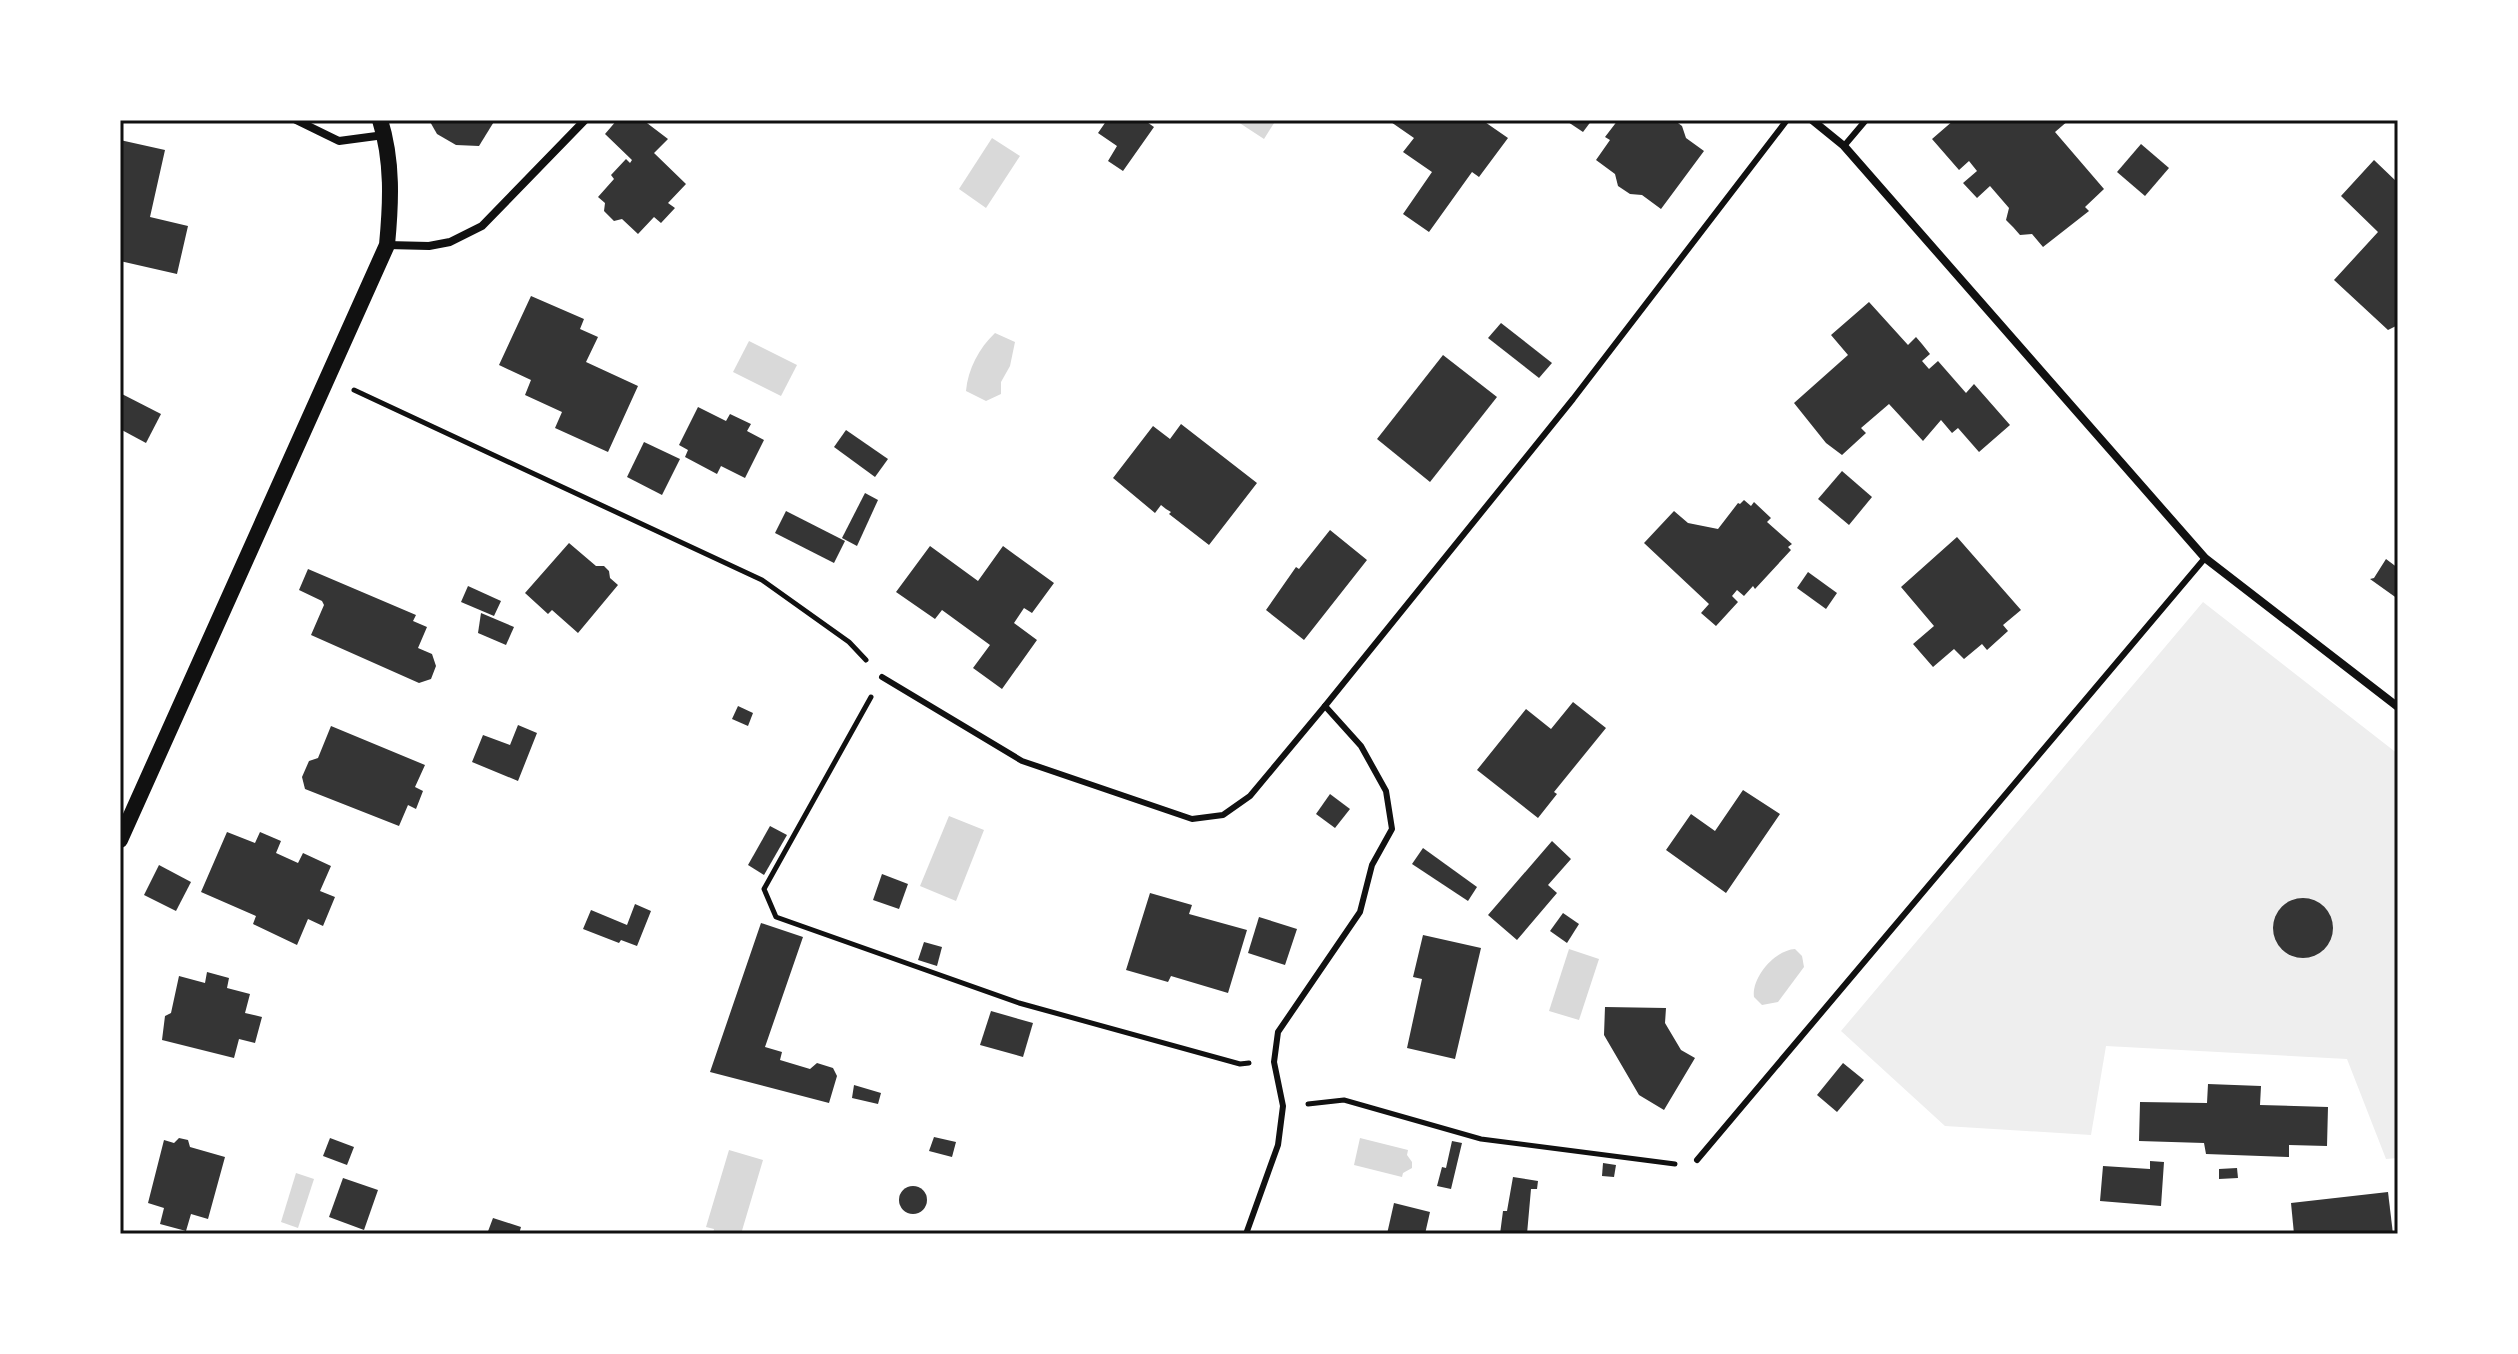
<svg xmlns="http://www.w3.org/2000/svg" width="2518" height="1354" viewBox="0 0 2518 1354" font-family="'Fira Sans',sans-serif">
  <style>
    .green { fill: #eee }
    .water { fill: #d9d9d9 }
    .building { fill: #353535 }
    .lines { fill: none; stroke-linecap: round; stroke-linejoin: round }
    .path { stroke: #111; stroke-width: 5 }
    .service { stroke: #111; stroke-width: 6 }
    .minor { stroke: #111; stroke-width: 8 }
    .secondary { stroke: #111; stroke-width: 16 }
    .neatline { fill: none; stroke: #111; stroke-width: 3 }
  </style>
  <rect width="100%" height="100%" fill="#fff"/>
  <polygon class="green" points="2203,602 2398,754 2398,1158 2386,1159 2347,1059 2106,1046 2091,1135 1945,1126 1841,1031"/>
  <g class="water">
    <polygon points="1235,120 1276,120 1264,139"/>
    <polygon points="992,138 1020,156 986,208 959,189"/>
    <path d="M 995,333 L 1015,342 L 1010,366 L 1001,382 L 1001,394 L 986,401 L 966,391 C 968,369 979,348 995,333 Z"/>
    <polygon points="749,341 797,365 781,396 733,372"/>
    <polygon points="949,816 984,830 956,901 920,886"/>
    <polygon points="1569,949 1599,959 1579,1020 1549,1011"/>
    <path d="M 1795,949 L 1802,956 L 1804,967 L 1778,1002 L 1762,1005 L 1754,997 C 1751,978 1775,950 1795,949 Z"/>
    <polygon points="1360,1138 1408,1150 1407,1155 1412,1162 1412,1168 1403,1173 1402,1177 1354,1165"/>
    <polygon points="729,1150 763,1160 741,1234 713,1234 714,1229 706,1227"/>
    <polygon points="296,1173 314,1179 298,1228 281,1222"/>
  </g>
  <g class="building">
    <polygon points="429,120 495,120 479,146 456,145 437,134"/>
    <polygon points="617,120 643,120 668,139 654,153 686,184 668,203 675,208 661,223 654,217 638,234 622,219 614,221 604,211 605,203 598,197 614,179 611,175 626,159 630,163 632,160 605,134"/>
    <polygon points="1107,120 1144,120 1154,127 1123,171 1108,161 1117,146 1098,133"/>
    <polygon points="1388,120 1482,120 1508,138 1479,177 1472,172 1429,232 1403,214 1432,172 1403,152 1414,138"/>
    <polygon points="1565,120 1592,120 1583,132"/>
    <polygon points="1618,120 1624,122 1626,120 1674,120 1682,126 1686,138 1704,151 1661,209 1642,195 1630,194 1618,186 1615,174 1596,160 1610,140 1605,137"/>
    <polygon points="1954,120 2069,120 2055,132 2104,189 2085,207 2089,211 2043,247 2032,234 2020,235 2013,227 2006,220 2009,208 1990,186 1977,198 1963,183 1977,171 1969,161 1959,170 1932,139"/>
    <polygon points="120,140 165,150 150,217 188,226 177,274 120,261"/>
    <polygon points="2141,144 2169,168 2145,196 2117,172"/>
    <polygon points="2374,160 2398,183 2398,325 2388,330 2334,280 2378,232 2341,196"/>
    <polygon points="531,296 584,319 580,329 598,337 586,362 638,386 608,452 555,428 562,412 525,395 531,380 499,365"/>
    <polygon points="1869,302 1908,345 1916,337 1922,344 1930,354 1922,361 1929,369 1938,361 1966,393 1974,384 2010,425 1979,452 1958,428 1952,433 1941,420 1923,441 1889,404 1861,428 1866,433 1842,455 1826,443 1794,403 1848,355 1831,335"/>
    <polygon points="1501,323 1552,363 1539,378 1488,338"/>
    <polygon points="1443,355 1497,397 1430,482 1377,439"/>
    <polygon points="120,393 161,414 146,443 120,429"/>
    <polygon points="698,407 726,421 730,414 751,424 747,431 764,440 745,478 721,466 717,474 685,457 688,450 679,445"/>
    <polygon points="1181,424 1257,483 1209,545 1169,514 1171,512 1166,509 1161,505 1155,513 1113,478 1153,426 1170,439"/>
    <polygon points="846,430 888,459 875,477 834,447"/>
    <polygon points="644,442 680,459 662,495 627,477"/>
    <polygon points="1842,471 1872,497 1849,525 1818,499"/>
    <polygon points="865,493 878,500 857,546 842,538"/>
    <polygon points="1744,500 1751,506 1754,502 1771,518 1767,522 1792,544 1788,547 1791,550 1755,589 1753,586 1744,596 1737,590 1732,596 1738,602 1716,626 1701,613 1709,604 1644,543 1674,511 1688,523 1718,529 1738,503 1740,504"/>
    <polygon points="786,511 845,541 834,563 775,533"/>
    <polygon points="1330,530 1367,560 1304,640 1266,610 1296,567 1299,569"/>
    <polygon points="1957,537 2021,610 2003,625 2008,631 1987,650 1982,644 1964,659 1954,649 1933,667 1913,644 1934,626 1901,587"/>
    <polygon points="569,543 596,566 604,566 609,571 610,578 618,585 578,633 552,610 548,614 525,593"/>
    <polygon points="930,546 978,581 1003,546 1054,583 1032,613 1024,608 1014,623 1037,640 1002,689 973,668 990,645 942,610 935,619 896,592"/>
    <polygon points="2386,559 2398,568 2398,599 2370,579 2374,578"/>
    <polygon points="308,569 416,615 413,621 427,627 418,648 432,654 436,666 431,679 419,683 311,635 324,605 322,601 299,590"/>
    <polygon points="1808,572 1837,593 1826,609 1797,588"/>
    <polygon points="468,586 501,601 494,616 461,602"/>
    <polygon points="481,613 514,627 506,645 478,633"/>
    <polygon points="1573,702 1606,728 1554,792 1557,794 1538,818 1477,770 1526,709 1551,729"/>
    <polygon points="738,706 753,713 748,726 732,719"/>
    <polygon points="518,725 537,733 518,781 472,762 483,735 510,745"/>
    <polygon points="331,726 425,765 415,787 423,791 416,809 408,805 399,826 305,789 302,777 309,761 318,758"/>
    <polygon points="1743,790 1780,814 1726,893 1666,850 1691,814 1715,831"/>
    <polygon points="1330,794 1350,809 1335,828 1316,814"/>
    <polygon points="770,826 787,835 764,875 748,865"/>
    <polygon points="227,832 255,843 260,832 281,841 276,853 298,863 303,853 331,866 320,891 335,897 323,926 308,919 297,945 253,924 256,916 201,892"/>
    <polygon points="1552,841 1571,859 1548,885 1557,893 1517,940 1488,915"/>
    <polygon points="1423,848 1477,887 1468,901 1412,864"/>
    <polygon points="159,865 191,882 176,911 144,895"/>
    <polygon points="882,874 908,884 899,909 873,900"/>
    <polygon points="1150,893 1192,905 1189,914 1247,930 1228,993 1171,976 1168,982 1126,970"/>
    <circle cx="2303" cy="928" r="30"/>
    <polygon points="635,904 651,911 637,946 621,940 619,943 583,929 591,910 627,925"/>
    <polygon points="1563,913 1579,924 1567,943 1550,931"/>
    <polygon points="1259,917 1297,929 1285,965 1248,953"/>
    <polygon points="761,923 803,937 765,1047 782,1052 780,1060 810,1069 817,1063 833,1068 837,1076 829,1103 710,1072"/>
    <polygon points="1423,935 1481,948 1455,1059 1407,1048 1422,979 1413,977"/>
    <polygon points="924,942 942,947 937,966 918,960"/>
    <polygon points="207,972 229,978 227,988 250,994 245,1013 262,1017 255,1043 239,1039 234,1058 162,1040 165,1016 171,1013 179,976 205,983"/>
    <polygon points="1605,1007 1666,1008 1665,1023 1681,1050 1695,1058 1664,1110 1639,1095 1604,1035"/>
    <polygon points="991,1011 1033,1023 1023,1057 980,1045"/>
    <polygon points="1843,1063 1864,1080 1837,1112 1817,1095"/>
    <polygon points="2208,1084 2261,1086 2260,1105 2328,1107 2327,1146 2289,1145 2289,1157 2206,1154 2204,1143 2139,1141 2140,1102 2207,1103"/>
    <polygon points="854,1085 881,1093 878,1104 852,1098"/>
    <polygon points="934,1137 956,1142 952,1157 929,1151"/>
    <polygon points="179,1138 188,1140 190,1147 225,1157 208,1219 191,1214 186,1231 160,1224 164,1208 148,1203 164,1140 174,1143"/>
    <polygon points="330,1138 354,1147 347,1165 323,1156"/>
    <polygon points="1452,1141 1462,1143 1451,1189 1437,1186 1442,1167 1446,1168"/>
    <polygon points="2150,1161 2164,1162 2161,1206 2100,1201 2103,1166 2150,1169"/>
    <polygon points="1603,1163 1616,1165 1614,1177 1602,1176"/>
    <polygon points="2237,1168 2238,1178 2219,1179 2219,1169"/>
    <polygon points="1513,1177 1538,1181 1537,1189 1531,1189 1527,1234 1500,1234 1503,1211 1507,1211"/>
    <polygon points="343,1178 378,1190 364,1230 329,1217"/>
    <circle cx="913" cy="1200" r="14"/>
    <polygon points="2388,1192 2393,1234 2294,1234 2291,1203"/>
    <polygon points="1394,1203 1430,1212 1425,1234 1387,1234"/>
    <polygon points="493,1218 521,1227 519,1234 487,1234"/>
  </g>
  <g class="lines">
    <g class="path">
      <polyline points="354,390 762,580 849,642 866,660"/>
      <polyline points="871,697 764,889 776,917 1019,1003 1240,1064 1249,1063"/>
      <polyline points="1308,1104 1344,1100 1481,1139 1675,1164"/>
    </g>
    <g class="service">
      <polyline points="1844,146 1866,120"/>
      <polyline points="882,677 1022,761 1192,819 1223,815 1250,796 1325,706 1573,399 1787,120"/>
      <polyline points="1697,1160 2205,558"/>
      <polyline points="1246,1234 1278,1145 1283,1106 1274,1062 1278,1032 1360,912 1372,865 1392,829 1386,791 1361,746 1325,706"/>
    </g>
    <g class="minor">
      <polyline points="296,120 339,141 384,135"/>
      <polyline points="1812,120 1844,146 2205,558 2398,707"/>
      <polyline points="387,245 429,246 450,242 482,226 585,120"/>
    </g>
    <path class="secondary" d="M 120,840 L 387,245 C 391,203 393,161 380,120"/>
  </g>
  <rect width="2518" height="1354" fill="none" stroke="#ffffff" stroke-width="244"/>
  <rect x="122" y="122" width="2274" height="1110" class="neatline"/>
</svg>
